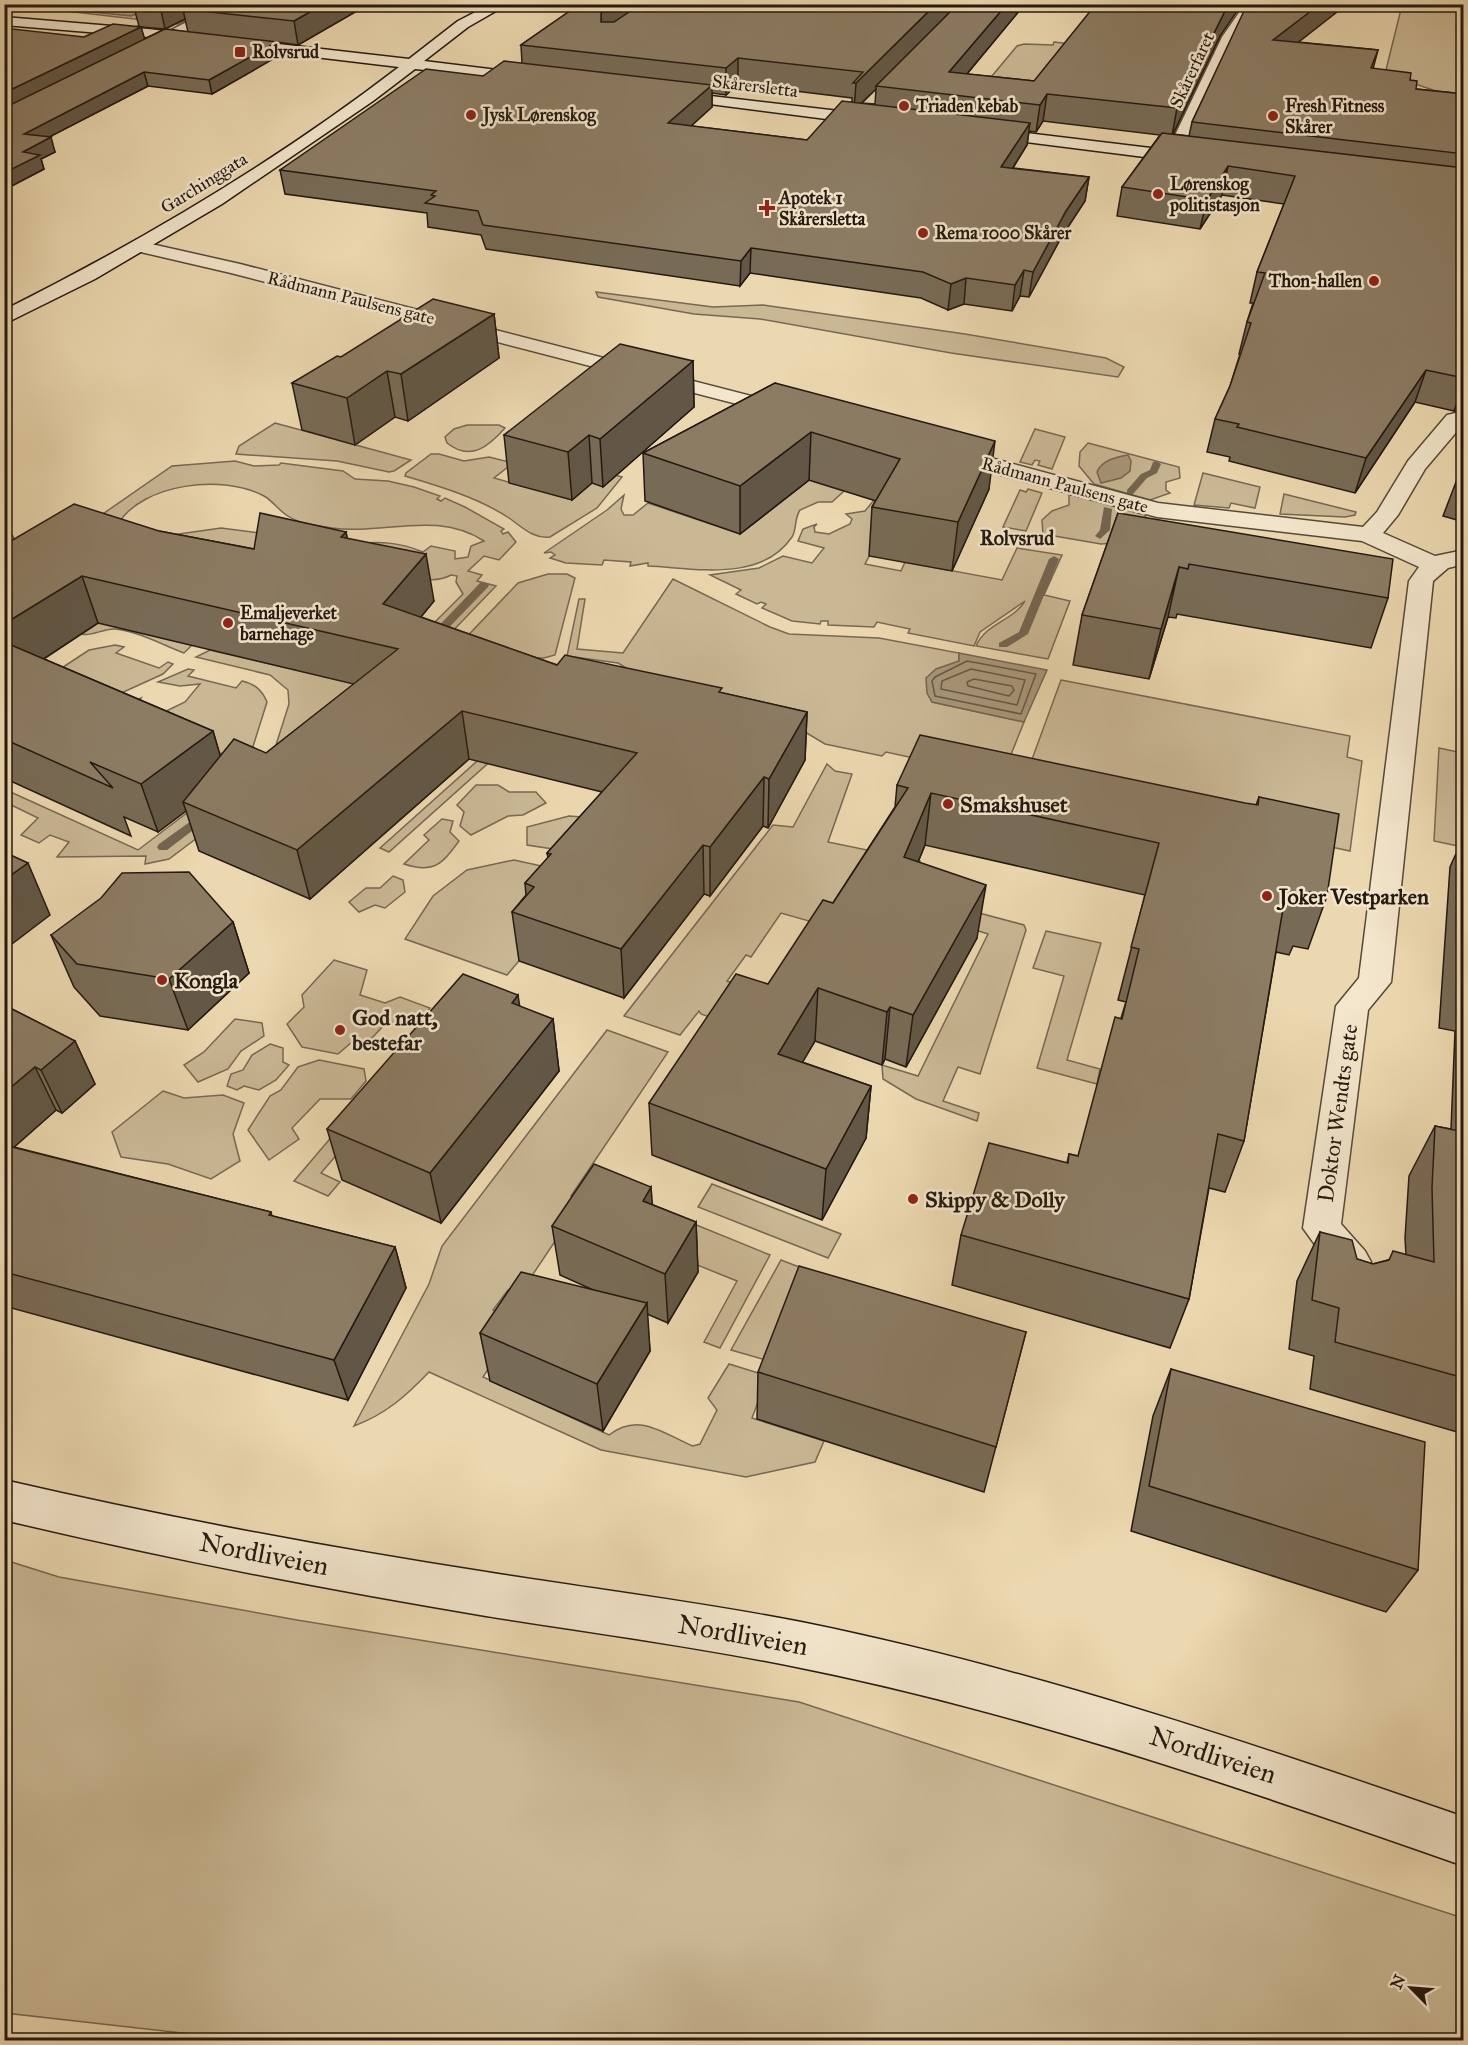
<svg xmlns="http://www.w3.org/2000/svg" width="1468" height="2045" viewBox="0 0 1468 2045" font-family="'IM FELL Great Primer',serif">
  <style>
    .green { fill: #cab895; stroke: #776853; stroke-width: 1.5 }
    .water { fill: #a8977a; stroke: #736550; stroke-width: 1.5 }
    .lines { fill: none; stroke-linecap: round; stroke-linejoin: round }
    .shore { stroke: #665846; stroke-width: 1.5 }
    .stream { fill: #736550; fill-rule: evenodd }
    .street-casing { stroke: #564939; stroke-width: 3 }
    .secondary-casing { stroke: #241911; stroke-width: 3 }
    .street { fill: #f3e6cc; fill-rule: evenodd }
    .secondary { fill: #f3e6cc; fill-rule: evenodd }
    .wall { fill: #786b56; stroke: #241911; stroke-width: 1.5; fill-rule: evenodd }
    .shaded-wall { fill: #625746; stroke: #241911; stroke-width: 1.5 }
    .building { fill: #8c7c64; stroke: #241911; stroke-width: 1.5 }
    .poi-dot { fill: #8f2418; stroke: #f3e6cc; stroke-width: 2 }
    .labels { text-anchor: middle; stroke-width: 5; stroke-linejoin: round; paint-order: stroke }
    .far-poi-label { font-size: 18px; font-weight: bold; fill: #241911; stroke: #f3e6cc; text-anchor: start }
    .far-street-label { font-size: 18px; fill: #241911; stroke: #f3e6cc }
    .far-neighbourhood-label { font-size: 20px; font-weight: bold; fill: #241911; stroke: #f3e6cc }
    .poi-label { font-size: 22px; font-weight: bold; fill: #241911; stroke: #f3e6cc; text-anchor: start }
    .street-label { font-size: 22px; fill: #241911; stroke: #f3e6cc }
    .near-street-label { font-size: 27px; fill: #241911; stroke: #f3e6cc }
  </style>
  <rect width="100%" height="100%" fill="#ecd8b0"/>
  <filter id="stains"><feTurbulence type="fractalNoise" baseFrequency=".00333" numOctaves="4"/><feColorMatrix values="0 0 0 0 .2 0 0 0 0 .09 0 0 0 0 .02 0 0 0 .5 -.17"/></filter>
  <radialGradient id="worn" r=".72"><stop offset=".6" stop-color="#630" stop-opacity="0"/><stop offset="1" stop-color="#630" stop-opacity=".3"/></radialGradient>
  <g class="green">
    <polygon points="5,4 216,5 178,24"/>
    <polygon points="1402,5 1463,5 1463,100 1385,74"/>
    <polygon points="1054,42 1122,50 1098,93 987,82 1017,46 1024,44 1053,45"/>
    <polygon points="596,292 713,307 763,305 965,334 1106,358 1124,367 1118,377 951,353 760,319 694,314 598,297"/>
    <polygon points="275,423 411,460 394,471 389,472 337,461 236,454 239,446"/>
    <path d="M 467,425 L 499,425 L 505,428 C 489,446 471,462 447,443 L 445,437 L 454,429 Z"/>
    <polygon points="1035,429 1065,437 1052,469 1038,465 1040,461 1035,460 1032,465 1020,462"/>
    <polygon points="1088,443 1179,467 1180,478 1166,482 1166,490 1170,493 1150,500 1094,484 1079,466 1080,452"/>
    <path d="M 431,454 L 439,454 L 464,461 L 489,457 L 513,463 L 494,478 L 572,500 L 604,472 L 622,477 L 597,508 L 550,537 C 533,539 522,527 509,518 C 479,498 439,486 405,476 L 406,473 Z"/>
    <path d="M 235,461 L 254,466 L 279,465 L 281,463 L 343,471 L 355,479 L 388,481 L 414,487 L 440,496 L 437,499 L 441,501 L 445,498 L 465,507 L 504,529 L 501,531 L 503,534 L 508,532 L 516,542 L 499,560 L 484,556 L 468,571 L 482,575 L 477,581 L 496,586 L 418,667 L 383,674 L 463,594 L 456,582 L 457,576 L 451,575 C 420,592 381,559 354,544 C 380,541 399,542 423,552 L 431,546 L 455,551 L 455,559 L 468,557 L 471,546 L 484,541 C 436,510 383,535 332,528 C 318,526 300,524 288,516 C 279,511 273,501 264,496 C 223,474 143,483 118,524 L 84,527 L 172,466 Z"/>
    <polygon points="1203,473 1260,487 1255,508 1231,503 1229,508 1194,505"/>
    <path d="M 809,480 L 844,491 L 832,502 L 818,502 L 800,510 C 794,519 797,529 792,537 C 761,583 694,568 648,566 L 648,563 L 630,566 L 631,562 L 604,560 L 602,565 L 566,563 L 550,558 L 555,555 L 551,552 L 544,553 L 607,510 L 624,495 L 621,509 L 624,515 L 633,515 L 648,503 L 740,534 Z"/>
    <polygon points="1028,489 1042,493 1026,531 1003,527 1020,490 1026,492"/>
    <polygon points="1069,494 1145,515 1147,521 1115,543 1101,544 1043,534 1042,520 1052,511 1069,505"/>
    <polygon points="1284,494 1356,512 1355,515 1345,517 1280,514"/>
    <path d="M 874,500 L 896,507 L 865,564 L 901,571 L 905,562 L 1002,580 L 1017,548 L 1062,555 L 1044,595 L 1070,601 L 1048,659 L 976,646 C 986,623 1013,621 1025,601 L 980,632 L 974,646 L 908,633 L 910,629 L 877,622 L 874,627 L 828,625 L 828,621 L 821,621 L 820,624 L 792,621 L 762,608 L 766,604 L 761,602 L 757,604 L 736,594 L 741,590 L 710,575 L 759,568 L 783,556 L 812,563 L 824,548 L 798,541 L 803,529 L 817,524 L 814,527 L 815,532 L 829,534 L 850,524 L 852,519 L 846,514 L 865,511 Z"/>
    <polygon points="221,528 267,534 273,552 153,544 179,534"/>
    <polygon points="548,574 567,574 575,578 555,655 544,658 469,656 457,647 518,583"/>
    <polygon points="673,579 770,627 789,634 879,638 959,653 959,661 932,702 1024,722 1002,777 886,752 882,756 825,744 790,723 694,708 618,663 567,656 579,599 585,599 577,649 623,653"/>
    <path d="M 106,618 L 192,645 L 184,653 C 163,645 137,631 115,629 C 104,628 91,637 82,634 Z"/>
    <polygon points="115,645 124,647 116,653 159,668 168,662 173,664 163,674 106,700 51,675 89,650"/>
    <polygon points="210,650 363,686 262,789 289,704 288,690 270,675 196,657"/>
    <path d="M 188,669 L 194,670 L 188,676 L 236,688 L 242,681 C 255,684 262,690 267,702 L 250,756 L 218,753 L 119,708 L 141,698 L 139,701 L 156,716 L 185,702 L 200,684 L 180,686 L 158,682 Z"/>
    <polygon points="1061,680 1350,736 1347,757 1362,761 1350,851 1211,821 1031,762"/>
    <polygon points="494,746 504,749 389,852 380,848"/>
    <polygon points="1439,748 1463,753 1463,847 1434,841"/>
    <polygon points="827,764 835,771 852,774 828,842 920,861 913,880 823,925 781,913 751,957 746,955 727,981 742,986 718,1020 701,1014 699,1011 680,1035 624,1016 773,825 793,827"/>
    <polygon points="245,769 230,813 169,859 145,864 146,856 57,857 69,842 50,835 39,843 21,835 38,818 5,802 4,789 138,850"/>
    <polygon points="476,785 498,785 509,792 536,792 546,803 523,815 508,816 471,835 460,826 464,812 457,805"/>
    <polygon points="569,816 608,819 579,853 527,845 527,827"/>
    <path d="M 442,819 L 453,821 L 450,832 L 459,841 C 442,864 434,874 404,864 L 429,840 L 424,835 Z"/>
    <polygon points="514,860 560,870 540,936 507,975 405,939 433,896 467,870"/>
    <polygon points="393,876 403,880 405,892 385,908 375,905 359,912 349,902 366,888 380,888"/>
    <polygon points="949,905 1024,925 1026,930 980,1074 958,1067 943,1101 979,1113 977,1121 916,1099 883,1079 882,1065 918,1076 988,934 941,919"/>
    <polygon points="1046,931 1101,943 1067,1060 1100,1069 1097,1084 1037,1068 1064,976 1033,968"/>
    <polygon points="334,960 367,970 360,995 385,1003 400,997 430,1008 422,1018 385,1024 372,1038 352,1042 338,1054 302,1047 287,1024 304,1007 302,995"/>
    <polygon points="235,1019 262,1023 264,1036 241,1051 228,1069 198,1082 184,1065 204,1052"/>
    <path d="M 607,1030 L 668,1052 L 571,1196 L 582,1201 L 519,1295 L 508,1290 L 493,1310 L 519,1322 L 483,1377 L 609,1435 C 639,1412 662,1433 693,1446 L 700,1444 L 717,1410 L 708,1398 L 729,1364 L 768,1376 L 752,1418 L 824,1441 L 815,1462 L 746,1477 L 601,1450 L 429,1372 C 406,1396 386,1414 354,1426 L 429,1284 L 442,1246 Z"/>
    <polygon points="270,1044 283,1048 283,1062 289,1065 276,1080 259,1090 244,1086 237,1090 227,1086 231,1074 243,1070 252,1055"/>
    <polygon points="319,1060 364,1069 366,1081 351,1099 320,1099 292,1128 299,1139 269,1160 248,1130 270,1096 281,1090 298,1067"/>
    <polygon points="386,1073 352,1137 321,1173 340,1182 328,1196 294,1181"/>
    <polygon points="163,1091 184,1098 223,1095 244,1103 233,1134 240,1161 211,1179 168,1164 121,1157 112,1132"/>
    <polygon points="712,1184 841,1234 828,1258 698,1207"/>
    <polygon points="689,1222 770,1255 720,1348 704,1342 737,1281 670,1254"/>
    <polygon points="781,1260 869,1294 773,1362 731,1350"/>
    <polygon points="5,1560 59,1577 297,1620 799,1702 1463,1918 1463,2040 244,2040 5,2013"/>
  </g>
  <g class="water">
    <polygon points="124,4 126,7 145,6 152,9 131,16 23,5"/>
    <path d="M 1128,455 L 1131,461 L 1130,471 L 1121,478 L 1101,483 L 1097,472 C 1102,460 1116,457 1128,455 Z"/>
    <polygon points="959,653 1047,670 1024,722 932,702 927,693 926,678 936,669 959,661"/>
  </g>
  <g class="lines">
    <g class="shore">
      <polygon points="967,661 1036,674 1021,714 935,696 932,681 935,677"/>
      <polygon points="971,669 1025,680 1017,705 941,689 942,681"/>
      <polygon points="974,679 1012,686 1014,690 1009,696 968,686 967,682"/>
    </g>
    <g class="stream">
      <polygon points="1156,461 1161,464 1157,473 1147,478 1133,494 1127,494 1127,490 1141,474 1150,470 1153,462"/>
      <polygon points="1104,507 1112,509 1110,530 1100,539 1095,536 1100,530"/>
      <polygon points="1054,556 1059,559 1028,634 1007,647 999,647 999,643 1019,632 1049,559"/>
      <polygon points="484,582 489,585 488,587 436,641 428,641 428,637 480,583"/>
      <polygon points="205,811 211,815 209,818 167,850 159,850 157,847 159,844"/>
    </g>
    <g class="street-casing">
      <g id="street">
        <polygon points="221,4 238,4 145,53 135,53 133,50"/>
        <polygon points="1245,4 1258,4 1236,37 1181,156 1179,159 1167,159 1165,156 1222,37"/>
        <polygon points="138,241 240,264 794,407 797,411 794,415 787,417 231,273 132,250 129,246"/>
        <polygon points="1464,411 1464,423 1425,469 1398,515 1383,533 1435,556 1464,550 1464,564 1448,568 1433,581 1391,982 1368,1010 1341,1224 1365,1251 1371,1262 1365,1278 1352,1283 1339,1278 1303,1228 1336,1006 1359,978 1409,581 1419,567 1362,541 1157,517 942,459 939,454 942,449 950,447 1158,503 1363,527 1377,512 1408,461 1447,415"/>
        <polygon points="4,534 12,536 16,547 12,552 4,554"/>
      </g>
    </g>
    <g class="secondary-casing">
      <g id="secondary">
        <path d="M 491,4 L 508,4 L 468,27 L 424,61 L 530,74 L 537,78 L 535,81 L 415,69 L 373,101 L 222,204 L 95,279 L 4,324 L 4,310 C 142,241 277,161 399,67 L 148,37 L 4,25 L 4,17 L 148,29 L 409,59 L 458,21 Z"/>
        <polygon points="668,91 873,115 881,120 873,125 663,98 661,95 663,92"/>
        <polygon points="984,128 1192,153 1200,158 1192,163 979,136 976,133 979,130"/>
        <path d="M 4,1480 C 164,1517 324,1547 486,1572 C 592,1589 700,1602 806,1623 C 1031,1669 1248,1742 1464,1817 L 1464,1866 C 1248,1790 1031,1715 806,1669 C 700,1647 593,1633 486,1616 C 324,1589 164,1558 4,1520 Z"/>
      </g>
    </g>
    <use href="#street" class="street"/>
    <use href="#secondary" class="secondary"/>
  </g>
  <g class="wall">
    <path d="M 133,4 L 369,4 L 298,45 L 277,42 L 280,55 L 212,94 L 148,86 L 49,137 L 55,152 L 41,159 L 44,169 L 4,190 L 84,37 L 139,26 ZM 185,19 L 188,32 L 165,29 ZM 141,27 L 165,29 L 144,39 Z"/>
    <path d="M 580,4 L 632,4 L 633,10 L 641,4 L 1025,4 L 967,74 L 1034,81 L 1220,36 L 1173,134 L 1189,136 L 1192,122 L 1249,4 L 1347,4 L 1298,42 L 1378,50 L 1373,69 L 1410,80 L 1416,89 L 1464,94 L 1464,410 L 1454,411 L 1415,402 L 1355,493 L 1229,461 L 1230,457 L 1207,452 L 1215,419 L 1230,386 L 1240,354 L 1239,354 L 1247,322 L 1253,303 L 1250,303 L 1257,272 L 1284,204 L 1222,195 L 1200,229 L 1117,216 L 1122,187 L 1160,135 L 1043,121 L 1036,132 L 1029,131 L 1027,145 L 1013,168 L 1089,177 L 1085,201 L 1062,236 L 1029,297 L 1020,296 L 1012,311 L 964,304 L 948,310 L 921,298 L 750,273 L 740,286 L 486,249 L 481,235 L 428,227 L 427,213 L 285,194 L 280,170 L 483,76 L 522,63 L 521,45 ZM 738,84 L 852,98 L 852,102 L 807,140 L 691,126 L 712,107 L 712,93 L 726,95 ZM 876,89 L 875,104 L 862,103 Z"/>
    <polygon points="494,314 499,358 408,421 395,417 355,445 302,430 292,383 341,357"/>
    <polygon points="693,361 694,407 603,487 592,483 572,500 509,483 504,435"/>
    <polygon points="775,383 989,489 952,571 869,556 872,507 876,501 809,480 740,534 645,501 643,453"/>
    <polygon points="1464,466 1464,522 1443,516 1456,482"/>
    <polygon points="1118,513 1388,598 1371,648 1177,614 1176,618 1168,617 1149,679 1073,665 1082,615"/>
    <path d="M 159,531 L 254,549 L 346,532 L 347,538 L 434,601 L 421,617 L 557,665 L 722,693 L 807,712 L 805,760 L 768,828 L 763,826 L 710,896 L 704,894 L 624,998 L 519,961 L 512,912 L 526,895 L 525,883 L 548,858 L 547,853 L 602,792 L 469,759 L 310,899 L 199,851 L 186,811 L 158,832 L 124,817 L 131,836 L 4,778 L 4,545 ZM 98,623 L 354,684 L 266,753 L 220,756 L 213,731 L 44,659 Z"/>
    <polygon points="897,785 1256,805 1259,797 1327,896 1308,949 1293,946 1289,955 1276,952 1244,1141 1225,1192 1209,1188 1189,1299 1170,1348 952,1285 961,1235 1067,1163 1069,1154 1078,1156 1121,1018 1126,1002 1118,1000 1145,895 925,845 918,862 977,938 906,1067 885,1059 882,1065 815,1041 802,1062 871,1086 866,1138 822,1220 652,1155 649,1103 768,984 833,903 895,807"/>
    <polygon points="1464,836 1464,1434 1310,1389 1314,1356 1289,1349 1297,1281 1320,1232 1357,1259 1373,1264 1406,1255 1405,1238 1409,1176 1435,1126 1451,1129 1455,1031 1439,1028 1450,867"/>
    <polygon points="233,922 249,973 188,1030 100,1016 74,987 51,935"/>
    <polygon points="4,1005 75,1041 95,1084 62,1113 56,1110 14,1147 271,1212 272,1216 395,1247 406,1288 348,1400 4,1306"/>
    <polygon points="520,1007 553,1019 559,1071 441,1223 342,1180 327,1129"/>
    <polygon points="653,1205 696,1222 698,1272 668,1323 647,1314 650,1351 603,1431 490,1381 480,1333 591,1289 560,1275 552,1226"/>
    <polygon points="1026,1332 984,1492 757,1419 758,1372"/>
    <polygon points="1171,1369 1418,1570 1386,1612 1131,1531 1153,1416"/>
  </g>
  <g class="shaded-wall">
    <polygon points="163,4 215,4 183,9 185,19 165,29 160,6"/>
    <polygon points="324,4 369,4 298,45 294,21"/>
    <polygon points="615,4 632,4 633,18 602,48 601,13"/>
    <polygon points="936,4 962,4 876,86 876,89 854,110 856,83"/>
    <polygon points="1007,4 1025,4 950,94 949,72"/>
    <polygon points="1230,4 1242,4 1220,36 1172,136 1177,108 1225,11"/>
    <polygon points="1320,4 1347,4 1268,66 1273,40"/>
    <polygon points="141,27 145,40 4,109 4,93"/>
    <polygon points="277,42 280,55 212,94 209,80"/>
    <polygon points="738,58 738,84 726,95 726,68"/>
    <polygon points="144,72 148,86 28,148 24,134"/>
    <polygon points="712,85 712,107 669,146 668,123"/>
    <polygon points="1047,94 1043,121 1036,132 1040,105"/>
    <polygon points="1030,123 1027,145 998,191 1001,167"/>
    <polygon points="51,137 55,152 41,159 44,169 4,190 4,173 23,152"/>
    <polygon points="1228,166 1222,195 1200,229 1207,200"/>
    <polygon points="1089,177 1085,201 1062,236 1029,297 1033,272 1066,211"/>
    <polygon points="751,248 750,273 740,286 741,261"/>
    <polygon points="1024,270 1020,296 1012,311 1015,285"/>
    <polygon points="966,278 964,304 948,310 951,284"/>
    <polygon points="494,314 499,358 408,421 401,374"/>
    <polygon points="693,361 694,407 603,487 600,439"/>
    <polygon points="1426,370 1415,402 1355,493 1366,458"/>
    <polygon points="387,371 395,417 355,445 347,398"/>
    <polygon points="1464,384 1464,410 1454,411"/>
    <polygon points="811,432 809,480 740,534 740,486"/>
    <polygon points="589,435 592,483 572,500 568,452"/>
    <polygon points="995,441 989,489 952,571 958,522"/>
    <polygon points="346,532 355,579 341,537"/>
    <polygon points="426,554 434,601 395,648 383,604"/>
    <polygon points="1179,567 1168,617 1149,679 1161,629"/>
    <polygon points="82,576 98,623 7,683 4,677 4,624"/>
    <polygon points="462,711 469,759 310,899 297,850"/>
    <polygon points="807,712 805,760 768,828 769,779"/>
    <polygon points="213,731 227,779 183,802 186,811 158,832 141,784"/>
    <polygon points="764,777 763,826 710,896 710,847"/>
    <polygon points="931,793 925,845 898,910 904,857"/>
    <polygon points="703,845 704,894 624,998 621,949"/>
    <polygon points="28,863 50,915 4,950 4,880"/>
    <polygon points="986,885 977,938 906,1067 913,1015"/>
    <polygon points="233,922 249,973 188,1030 169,979"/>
    <polygon points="818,988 815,1041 777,1106 778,1054"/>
    <polygon points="518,995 526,1047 512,1003"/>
    <polygon points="890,1007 885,1059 882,1065 887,1012"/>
    <polygon points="553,1019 559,1071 441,1223 430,1173"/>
    <polygon points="75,1041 95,1084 62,1113 41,1070"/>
    <polygon points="35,1067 56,1110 4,1156 4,1093"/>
    <polygon points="871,1086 866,1138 822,1220 826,1169"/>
    <polygon points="651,1187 655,1237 643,1201"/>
    <polygon points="696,1222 698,1272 668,1323 665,1274"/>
    <polygon points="395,1247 406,1288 348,1400 334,1360"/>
    <polygon points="647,1303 650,1351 603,1431 597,1384"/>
  </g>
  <g class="building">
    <polygon points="143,4 163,4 160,6"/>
    <polygon points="191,4 324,4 294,21 183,9"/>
    <polygon points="580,4 615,4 601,13 601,22 614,22 641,4 936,4 856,83 853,83 863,72 738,58 726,68 521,45"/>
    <polygon points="958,4 1007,4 949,72 1034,81 1096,4 1230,4 1225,11 1177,108 1047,94 1040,105 876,86"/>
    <polygon points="1249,4 1320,4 1273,40 1378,50 1371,68 1411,73 1410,80 1417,81 1416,89 1464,94 1464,154 1192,122 1243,13"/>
    <polygon points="113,24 141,27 4,93 4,28 84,37"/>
    <polygon points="165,29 277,42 209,80 144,72 24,134 51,137 23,152 40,155 4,173 4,108"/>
    <polygon points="504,61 712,85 668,123 807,140 842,101 1030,123 1001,167 1089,177 1066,211 1033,272 1024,270 1015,285 966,278 951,284 923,272 751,248 741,261 483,225 478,211 425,203 435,196 431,195 436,191 280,170 426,69 483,76"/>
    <polygon points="1162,133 1464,168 1464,378 1426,370 1366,458 1237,427 1239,424 1215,419 1230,386 1251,323 1247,322 1265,273 1257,272 1295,176 1228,166 1207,200 1122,187"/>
    <polygon points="433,299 494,314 401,374 387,371 347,398 292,383 337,356 341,357"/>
    <polygon points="620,344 693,361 600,439 589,435 568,452 504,435"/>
    <polygon points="775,383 995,441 958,522 872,507 900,459 811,432 740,486 643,453"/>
    <polygon points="1464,466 1464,484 1456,482"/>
    <polygon points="74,504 159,531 254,549 260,513 346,532 341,537 426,554 383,604 557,665 565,655 722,688 719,692 807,712 769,779 764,777 710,847 703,845 621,949 512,912 534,887 525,883 551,854 547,853 637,753 462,711 297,850 183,802 234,739 266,753 398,649 82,576 4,624 4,545"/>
    <polygon points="1118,513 1393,559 1388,598 1189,564 1188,569 1179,567 1161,629 1082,615"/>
    <polygon points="4,642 213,731 141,784 90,762 113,788 4,739"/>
    <polygon points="920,735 1245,803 1258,805 1259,797 1339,814 1327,896 1310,892 1308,902 1285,897 1244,1141 1218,1134 1189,1299 961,1235 989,1143 1068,1163 1069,1154 1078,1156 1115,1017 1122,1019 1139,949 1131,947 1159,843 931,793 904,857 986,885 913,1015 890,1007 887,1012 818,988 778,1054 871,1086 826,1169 649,1103 736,974 768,984 823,900 833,903 908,788 897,785"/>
    <polygon points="4,852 28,863 4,880"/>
    <polygon points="189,872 233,922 169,979 77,964 51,935 101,898 122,873"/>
    <polygon points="463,974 518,995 512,1003 553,1019 430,1173 327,1129"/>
    <polygon points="4,1005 75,1041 41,1070 35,1067 4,1093"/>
    <polygon points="1435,1126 1464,1132 1464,1378 1335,1342 1339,1308 1312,1300 1320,1232 1352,1240 1357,1259 1373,1264 1389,1260 1393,1251 1434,1262 1432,1188"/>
    <polygon points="4,1145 271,1212 269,1215 395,1247 334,1360 4,1272"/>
    <polygon points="594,1164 651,1187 643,1201 696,1222 665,1274 552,1226"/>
    <polygon points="799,1266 1026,1332 996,1447 758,1372"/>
    <polygon points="521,1272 647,1303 597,1384 480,1333"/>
    <polygon points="1171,1369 1425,1442 1418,1570 1149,1486"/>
  </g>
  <g class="poi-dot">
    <rect x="234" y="46" width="12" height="12" rx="3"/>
    <circle cx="904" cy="106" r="6"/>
    <circle cx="471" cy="115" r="6"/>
    <circle cx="1273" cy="116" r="6"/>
    <circle cx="1158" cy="194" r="6"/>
    <path d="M764 199h6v6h6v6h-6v6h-6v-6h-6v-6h6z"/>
    <circle cx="923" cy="233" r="6"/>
    <circle cx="1374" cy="281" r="6"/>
    <circle cx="228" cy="623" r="6"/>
    <circle cx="948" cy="804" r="6"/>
    <circle cx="1267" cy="896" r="6"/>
    <circle cx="162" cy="980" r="6"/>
    <circle cx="340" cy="1030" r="6"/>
    <circle cx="913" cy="1199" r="6"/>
  </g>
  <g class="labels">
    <g class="far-poi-label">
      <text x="252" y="58">Rolvsrud</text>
      <text x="916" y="112">Triaden kebab</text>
      <text x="1285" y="112">Fresh Fitness<tspan x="1285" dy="21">Skårer</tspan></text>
      <text x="483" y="121">Jysk Lørenskog</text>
      <text x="1170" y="190">Lørenskog<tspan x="1170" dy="21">politistasjon</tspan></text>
      <text x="779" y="204">Apotek 1<tspan x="779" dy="21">Skårersletta</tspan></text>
      <text x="935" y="239">Rema 1000 Skårer</text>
      <text x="1362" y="287" text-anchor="end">Thon-hallen</text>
      <text x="240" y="619">Emaljeverket<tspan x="240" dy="21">barnehage</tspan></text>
    </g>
    <g class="far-street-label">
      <text transform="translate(1192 70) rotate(-65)" y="6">Skårerfaret</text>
      <text transform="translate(755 86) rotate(7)" y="6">Skårersletta</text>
      <text transform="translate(204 183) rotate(-32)" y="6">Garchinggata</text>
      <text transform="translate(351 298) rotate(14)" y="6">Rådmann Paulsens gate</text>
      <text transform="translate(1065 485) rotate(15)" y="6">Rådmann Paulsens gate</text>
    </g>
    <g class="far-neighbourhood-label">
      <text x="1017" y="545">Rolvsrud</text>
    </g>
    <g class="poi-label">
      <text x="960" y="812">Smakshuset</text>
      <text x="1279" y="904">Joker Vestparken</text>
      <text x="174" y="988">Kongla</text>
      <text x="352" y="1025">God natt,<tspan x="352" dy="25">bestefar</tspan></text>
      <text x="925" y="1207">Skippy &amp; Dolly</text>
    </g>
    <g class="street-label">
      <text transform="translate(1337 1113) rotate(-82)" y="8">Doktor Wendts gate</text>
    </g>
    <g class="near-street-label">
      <text transform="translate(264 1554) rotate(11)" y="9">Nordliveien</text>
      <text transform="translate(743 1635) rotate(10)" y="9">Nordliveien</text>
      <text transform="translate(1213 1755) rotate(18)" y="9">Nordliveien</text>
    </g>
  </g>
  <rect width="1468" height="2045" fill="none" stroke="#ecd8b0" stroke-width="24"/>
  <rect x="6" y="6" width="1456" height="2033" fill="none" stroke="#241911" stroke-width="3"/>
  <rect x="12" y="12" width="1444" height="2021" fill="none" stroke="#241911" stroke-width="1.5"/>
  <g transform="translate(1411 1988) rotate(295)" stroke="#f3e6cc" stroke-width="4.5" paint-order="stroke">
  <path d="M0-4.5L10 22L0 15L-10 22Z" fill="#241911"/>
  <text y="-9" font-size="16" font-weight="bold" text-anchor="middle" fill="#241911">N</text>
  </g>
  <rect width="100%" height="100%" filter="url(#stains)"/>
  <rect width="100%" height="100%" fill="url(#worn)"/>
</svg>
